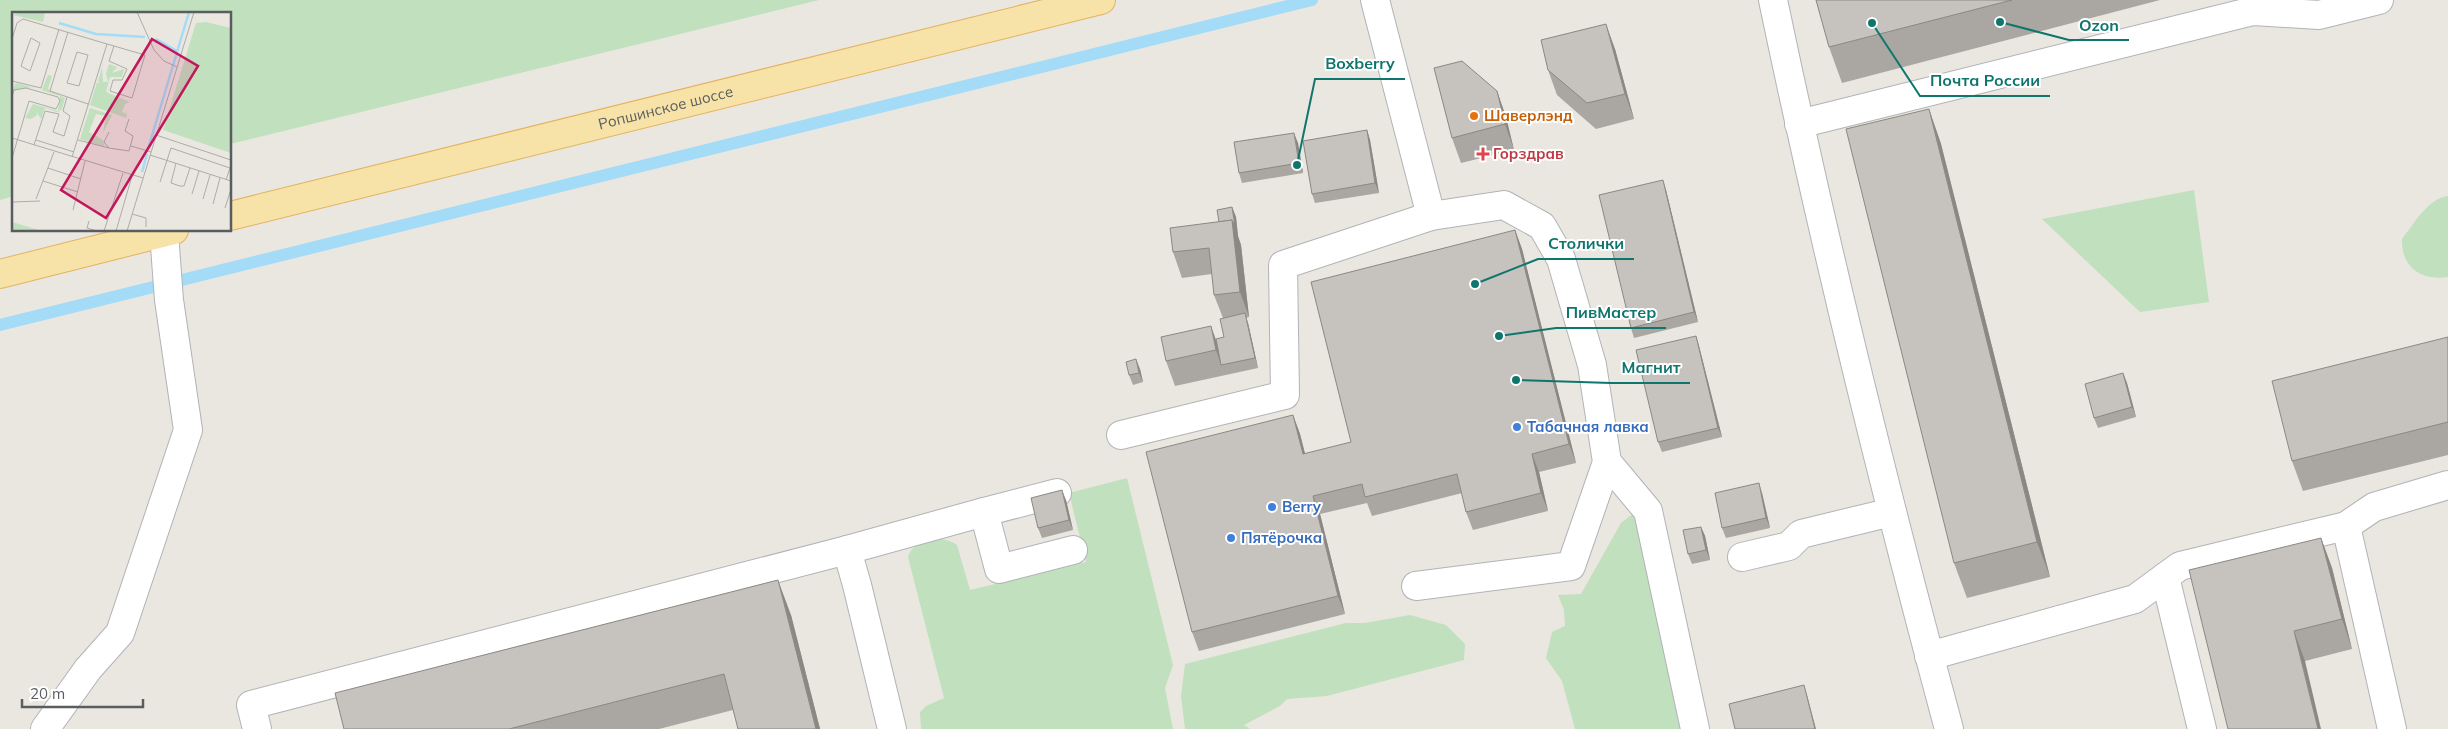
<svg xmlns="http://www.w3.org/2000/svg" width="2448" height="729" viewBox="0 0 2448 729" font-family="Mulish,sans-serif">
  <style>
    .green { fill: #c1e0be }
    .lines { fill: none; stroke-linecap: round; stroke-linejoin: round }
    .stream { stroke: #a4dbf7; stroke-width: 12 }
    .minor-casing { stroke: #b1b3b7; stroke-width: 30 }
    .major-casing { stroke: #e4b260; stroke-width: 30 }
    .minor { stroke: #fff; stroke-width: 28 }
    .major { stroke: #f7e3a8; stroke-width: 28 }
    .wall { fill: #aaa7a3 }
    .shaded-wall { fill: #8b8884 }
    .building { fill: #c6c2bd; stroke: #8b8884 }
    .food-dot { fill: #e8710a; stroke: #fff; stroke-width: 2 }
    .health-dot { fill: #e0444e; stroke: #fff; stroke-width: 2 }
    .shop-dot { fill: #3f7fe0; stroke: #fff; stroke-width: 2 }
    .labels { text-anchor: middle; stroke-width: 4; stroke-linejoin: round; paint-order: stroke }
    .street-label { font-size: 15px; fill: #595d60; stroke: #fff }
    .food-label { font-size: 15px; font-weight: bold; fill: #c56008; stroke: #fff; text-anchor: start }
    .health-label { font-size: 15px; font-weight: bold; fill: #be3a42; stroke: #fff; text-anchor: start }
    .shop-label { font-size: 15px; font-weight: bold; fill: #366cbe; stroke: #fff; text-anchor: start }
    .inset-river { fill: none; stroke: #a4dbf7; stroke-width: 2.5 }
    .inset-road { fill: none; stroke: #acaca9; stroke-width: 1 }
    .view { fill: #c2185b; fill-opacity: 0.15; stroke: #c2185b; stroke-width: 2.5 }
    .inset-edge { fill: none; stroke: #595d60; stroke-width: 2.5 }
    .leader { fill: none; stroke: #0f766e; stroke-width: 2 }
    .callout-dot { fill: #0f766e; stroke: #fff; stroke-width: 2 }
    .callout-label { font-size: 16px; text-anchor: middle; font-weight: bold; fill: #0f766e; stroke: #fff; stroke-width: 4; stroke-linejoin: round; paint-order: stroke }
  </style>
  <rect width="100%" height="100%" fill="#eae7e0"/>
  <g class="green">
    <polygon points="0,0 819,0 230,144 230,14 14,14 14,196 0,200"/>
    <polygon points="2194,190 2209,302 2140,312 2042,219"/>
    <path d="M 2448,196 L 2448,277 C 2422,281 2401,268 2402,239 C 2414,224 2427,199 2448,196 Z"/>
    <path d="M 1127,478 L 1173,665 L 1165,688 L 1173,729 L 921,729 L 920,712 L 926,706 L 944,698 L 908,557 C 913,539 943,534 957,545 L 970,590 L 1086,562 L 1069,493 Z"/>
    <polygon points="1634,513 1642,540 1680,729 1575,729 1562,681 1546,658 1552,632 1565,626 1564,610 1558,595 1581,594 1621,523"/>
    <polygon points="1410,615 1446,625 1465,644 1464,660 1327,696 1287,699 1280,706 1244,725 1250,729 1185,729 1181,696 1185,664 1346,623 1365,623"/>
  </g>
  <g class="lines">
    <polyline class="stream" points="0,325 1312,0"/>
    <g class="minor-casing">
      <g id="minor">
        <polyline points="1375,0 1431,216"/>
        <path d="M 1773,0 C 1824,244 1884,488 1949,729"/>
        <polyline points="1799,124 2253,11 2319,15 2379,0"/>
        <polyline points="1121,435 1285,395 1283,265 1431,216 1504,205 1542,226 1561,259 1592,365 1607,462 1571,566 1416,586"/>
        <polyline points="1607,462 1648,511 1695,729"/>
        <polyline points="1057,493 984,512 999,569 1073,550"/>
        <polyline points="2346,526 2392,729"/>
        <polyline points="847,550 984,512"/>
        <polyline points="1742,557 1789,546 1801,534 1892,512"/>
        <polyline points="2165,577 2202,729"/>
        <polyline points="1929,656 2135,599 2180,566 2346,526 2374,507 2448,485"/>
        <polyline points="45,729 88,669 120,633 188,430 169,300 164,233"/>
        <polyline points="257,729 251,705 847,550 857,585 892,729"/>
      </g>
    </g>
    <g class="major-casing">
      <g id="major">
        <path id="s1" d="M 230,216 L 1101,0"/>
        <polyline points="0,274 174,230"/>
      </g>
    </g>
    <use href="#minor" class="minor"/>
    <use href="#major" class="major"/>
  </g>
  <g class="wall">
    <polygon points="1816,0 2160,0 1842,83 1829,47"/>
    <polygon points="1615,49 1634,119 1596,129 1557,95 1548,70"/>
    <polygon points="1497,91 1506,117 1514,150 1461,163 1452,138"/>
    <polygon points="1929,109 1941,144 2050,577 1967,598 1954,563"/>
    <polygon points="1367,130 1370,140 1379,193 1315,203 1312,194"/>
    <polygon points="1298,143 1303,173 1242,183 1239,173"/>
    <polygon points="1666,190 1698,322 1634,338 1631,328"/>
    <polygon points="1232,207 1236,217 1238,236 1241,245 1249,317 1246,318 1248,323 1258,368 1175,386 1166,361 1224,337 1223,318 1214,295 1212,274 1182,278 1173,252 1219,222"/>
    <polygon points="1515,230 1522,249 1576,463 1539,472 1548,511 1473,530 1466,512 1462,493 1372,516 1367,503 1320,514 1345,614 1199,651 1192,632 1293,415 1300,434 1305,454 1351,442"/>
    <polygon points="1696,336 1699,346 1722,437 1662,452 1658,442"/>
    <polygon points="2448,337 2448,455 2303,491 2292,461"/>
    <polygon points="1140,369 1143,382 1133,385 1129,375"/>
    <polygon points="2123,373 2127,383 2136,417 2098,428 2094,418"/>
    <polygon points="1762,493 1770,528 1726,538 1722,528"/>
    <polygon points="1066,500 1073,530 1042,538 1038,528"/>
    <polygon points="1701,527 1705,536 1710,560 1692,564 1688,554"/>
    <polygon points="2321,538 2332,568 2352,649 2305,661 2228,729"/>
    <polygon points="791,615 820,729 738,729 733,710 659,729 344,729"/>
  </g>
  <g class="shaded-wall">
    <polygon points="1606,24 1615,49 1634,119 1625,94"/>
    <polygon points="1497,91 1506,117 1514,150 1505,124"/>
    <polygon points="1929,109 1941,144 2050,577 2037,542"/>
    <polygon points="1367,130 1370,140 1379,193 1375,183"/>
    <polygon points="1294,133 1298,143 1303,173 1299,163"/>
    <polygon points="1663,180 1666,190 1698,322 1694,312"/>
    <polygon points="1232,207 1236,217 1238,236 1241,245 1249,317 1240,292 1232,220"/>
    <polygon points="1515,230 1522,249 1576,463 1569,444"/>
    <polygon points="1245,313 1248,323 1258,368 1255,358"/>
    <polygon points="1211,326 1220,351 1221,365 1216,350"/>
    <polygon points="1696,336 1699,346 1722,437 1718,428"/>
    <polygon points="1136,359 1140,369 1143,382 1139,373"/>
    <polygon points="2123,373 2127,383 2136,417 2132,407"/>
    <polygon points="1293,415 1300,434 1310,473 1303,454"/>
    <polygon points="1532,454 1539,472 1548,511 1541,493"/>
    <polygon points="1759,483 1762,493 1770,528 1766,518"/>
    <polygon points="1062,490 1066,500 1073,530 1069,520"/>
    <polygon points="1313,496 1320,514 1345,614 1338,596"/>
    <polygon points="1701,527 1705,536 1710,560 1706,550"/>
    <polygon points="2321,538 2332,568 2352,649 2342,619"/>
    <polygon points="778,580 791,615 820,729 816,729"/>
    <polygon points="2294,631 2305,661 2321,729 2318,729"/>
    <polygon points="1804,685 1807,695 1816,729 1815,729"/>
  </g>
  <g class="building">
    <polygon points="1816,0 2012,0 1829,47"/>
    <polygon points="1606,24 1625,94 1587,103 1548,70 1541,40"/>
    <polygon points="1462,61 1497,91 1505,124 1452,138 1434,68"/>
    <polygon points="1929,109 2037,542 1954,563 1846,129"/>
    <polygon points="1367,130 1375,183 1312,194 1303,141"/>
    <polygon points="1294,133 1299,163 1239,173 1234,142"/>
    <polygon points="1663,180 1694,312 1631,328 1599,195"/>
    <polygon points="1232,207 1235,226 1232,220 1219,222 1217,210"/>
    <polygon points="1232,220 1240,292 1214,295 1209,248 1173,252 1170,228"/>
    <polygon points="1515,230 1569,444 1532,454 1541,493 1466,512 1457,474 1365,497 1362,484 1313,496 1338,596 1192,632 1146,452 1293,415 1303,454 1351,442 1311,282"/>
    <polygon points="1245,313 1255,358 1221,365 1216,339 1224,337 1220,319"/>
    <polygon points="1211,326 1216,350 1166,361 1161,337"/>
    <polygon points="1696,336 1718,428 1658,442 1636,350"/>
    <polygon points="2448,337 2448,422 2292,461 2272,381"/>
    <polygon points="1136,359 1139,373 1129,375 1126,362"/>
    <polygon points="2123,373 2132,407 2094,418 2085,384"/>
    <polygon points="1759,483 1766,518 1722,528 1715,493"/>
    <polygon points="1062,490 1069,520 1038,528 1031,498"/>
    <polygon points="1701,527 1706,550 1688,554 1683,530"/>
    <polygon points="2321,538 2342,619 2294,631 2318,729 2228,729 2189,570"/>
    <polygon points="778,580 816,729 738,729 724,674 509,729 344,729 335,693"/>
    <polygon points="1804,685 1815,729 1735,729 1729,704"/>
  </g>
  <circle class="food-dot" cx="1474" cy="116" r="5"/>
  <path class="health-dot" d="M1480.5 146.5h5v5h5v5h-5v5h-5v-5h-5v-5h5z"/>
  <g class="shop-dot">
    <circle cx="1517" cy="427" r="5"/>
    <circle cx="1272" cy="507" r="5"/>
    <circle cx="1231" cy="538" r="5"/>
  </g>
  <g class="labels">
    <g class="street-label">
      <text dy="5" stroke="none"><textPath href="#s1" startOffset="449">Ропшинское шоссе</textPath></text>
    </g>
    <g class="food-label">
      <text x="1484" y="121">Шаверлэнд</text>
    </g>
    <g class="health-label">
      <text x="1493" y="159">Горздрав</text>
    </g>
    <g class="shop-label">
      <text x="1527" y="432">Табачная лавка</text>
      <text x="1282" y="512">Berry</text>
      <text x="1241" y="543">Пятёрочка</text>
    </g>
  </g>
  <g transform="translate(12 12)">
    <rect width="219" height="219" fill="#eae7e0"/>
    <path d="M 9,0 L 23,1 L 33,0 L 31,10 L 1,3 ZM 194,10 L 219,16 L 219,141 L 151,118 L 184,11 ZM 97,52 L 105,55 L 100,61 L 112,57 L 110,65 L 98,65 L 94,80 L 118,90 L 113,92 L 110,100 L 115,102 L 114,106 L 78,93 L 85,70 L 88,72 L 86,69 L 90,55 L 91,70 L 96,70 L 94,62 ZM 36,63 L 40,64 L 36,77 L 53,86 L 50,97 L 46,100 L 45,100 L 33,96 L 29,107 L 24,99 L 25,103 L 19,107 L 13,106 L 21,92 L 46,99 L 48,84 L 20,75 L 0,79 L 4,71 L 30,78 ZM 78,96 L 100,103 L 91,121 L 94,104 L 84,102 L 77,120 L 91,128 L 93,135 L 68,127 ZM 0,210 L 30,219 L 0,219 Z" fill="#c1e0be"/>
    <path class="inset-river" d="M 47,11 L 84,22 L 133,25M 144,27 L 165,39M 136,137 L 177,0M 130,160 L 135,142"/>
    <path class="inset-road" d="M 125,0 L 142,38 L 152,49 L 165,55M 56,20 L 38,79 L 76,92M 19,26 L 28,31 L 18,59 L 9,54 ZM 0,27 L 5,11 L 11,7 L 95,32 L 133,43 L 120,86 L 98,79 L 101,68 L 110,68 L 115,57 L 97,49 L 102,34M 65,40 L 76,43 L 67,74 L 55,71 ZM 0,69 L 29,76 L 47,17M 0,85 L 2,78 L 14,76 L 46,85 L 48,89 L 44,97 L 17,89 L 0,146M 97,120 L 92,130 L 97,136 L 117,139 L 121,124 L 113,119 L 117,107M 144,123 L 219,148M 0,126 L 131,166M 24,128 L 62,140M 66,128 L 97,136M 22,133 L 33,99 L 47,102 L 41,120 L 52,124 L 58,104 L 51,99 L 55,85M 119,134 L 139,140M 138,143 L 219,169M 60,145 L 95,32M 164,151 L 159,171 L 168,174 L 172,174 L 178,156M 36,156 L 69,167M 31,169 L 66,180M 148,170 L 159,136 L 218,156 L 214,168M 180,182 L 187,159M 24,187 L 42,140M 191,187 L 198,163M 0,190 L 28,189M 201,192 L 208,166M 213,196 L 219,177M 61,198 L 73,149M 120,202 L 134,206 L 134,215M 77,209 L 75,216 L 85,219M 92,219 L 111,161M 104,219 L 120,164M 115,219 L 182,0"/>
    <path class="view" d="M 140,27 L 186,54 L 94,206 L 49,178 Z"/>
    <rect width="219" height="219" class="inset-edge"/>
  </g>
  <path class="leader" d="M2000 22L2069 40H2129M1297 165L1315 79H1405M1872 23L1920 96H2050M1475 284L1538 259H1634M1499 336L1556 328H1666M1516 380L1611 383H1690"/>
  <g class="callout-dot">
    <circle cx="2000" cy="22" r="5"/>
    <circle cx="1297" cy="165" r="5"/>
    <circle cx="1872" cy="23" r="5"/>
    <circle cx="1475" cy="284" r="5"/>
    <circle cx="1499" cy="336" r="5"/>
    <circle cx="1516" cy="380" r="5"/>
  </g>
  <g class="callout-label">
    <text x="2099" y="31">Ozon</text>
    <text x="1360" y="69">Boxberry</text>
    <text x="1985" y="86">Почта России</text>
    <text x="1586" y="249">Столички</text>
    <text x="1611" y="318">ПивМастер</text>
    <text x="1651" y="373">Магнит</text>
  </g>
  <path d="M22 699v8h121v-8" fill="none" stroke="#595d60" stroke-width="2.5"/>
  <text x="30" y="699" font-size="15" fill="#595d60" stroke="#ffffff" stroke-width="4" paint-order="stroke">20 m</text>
</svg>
